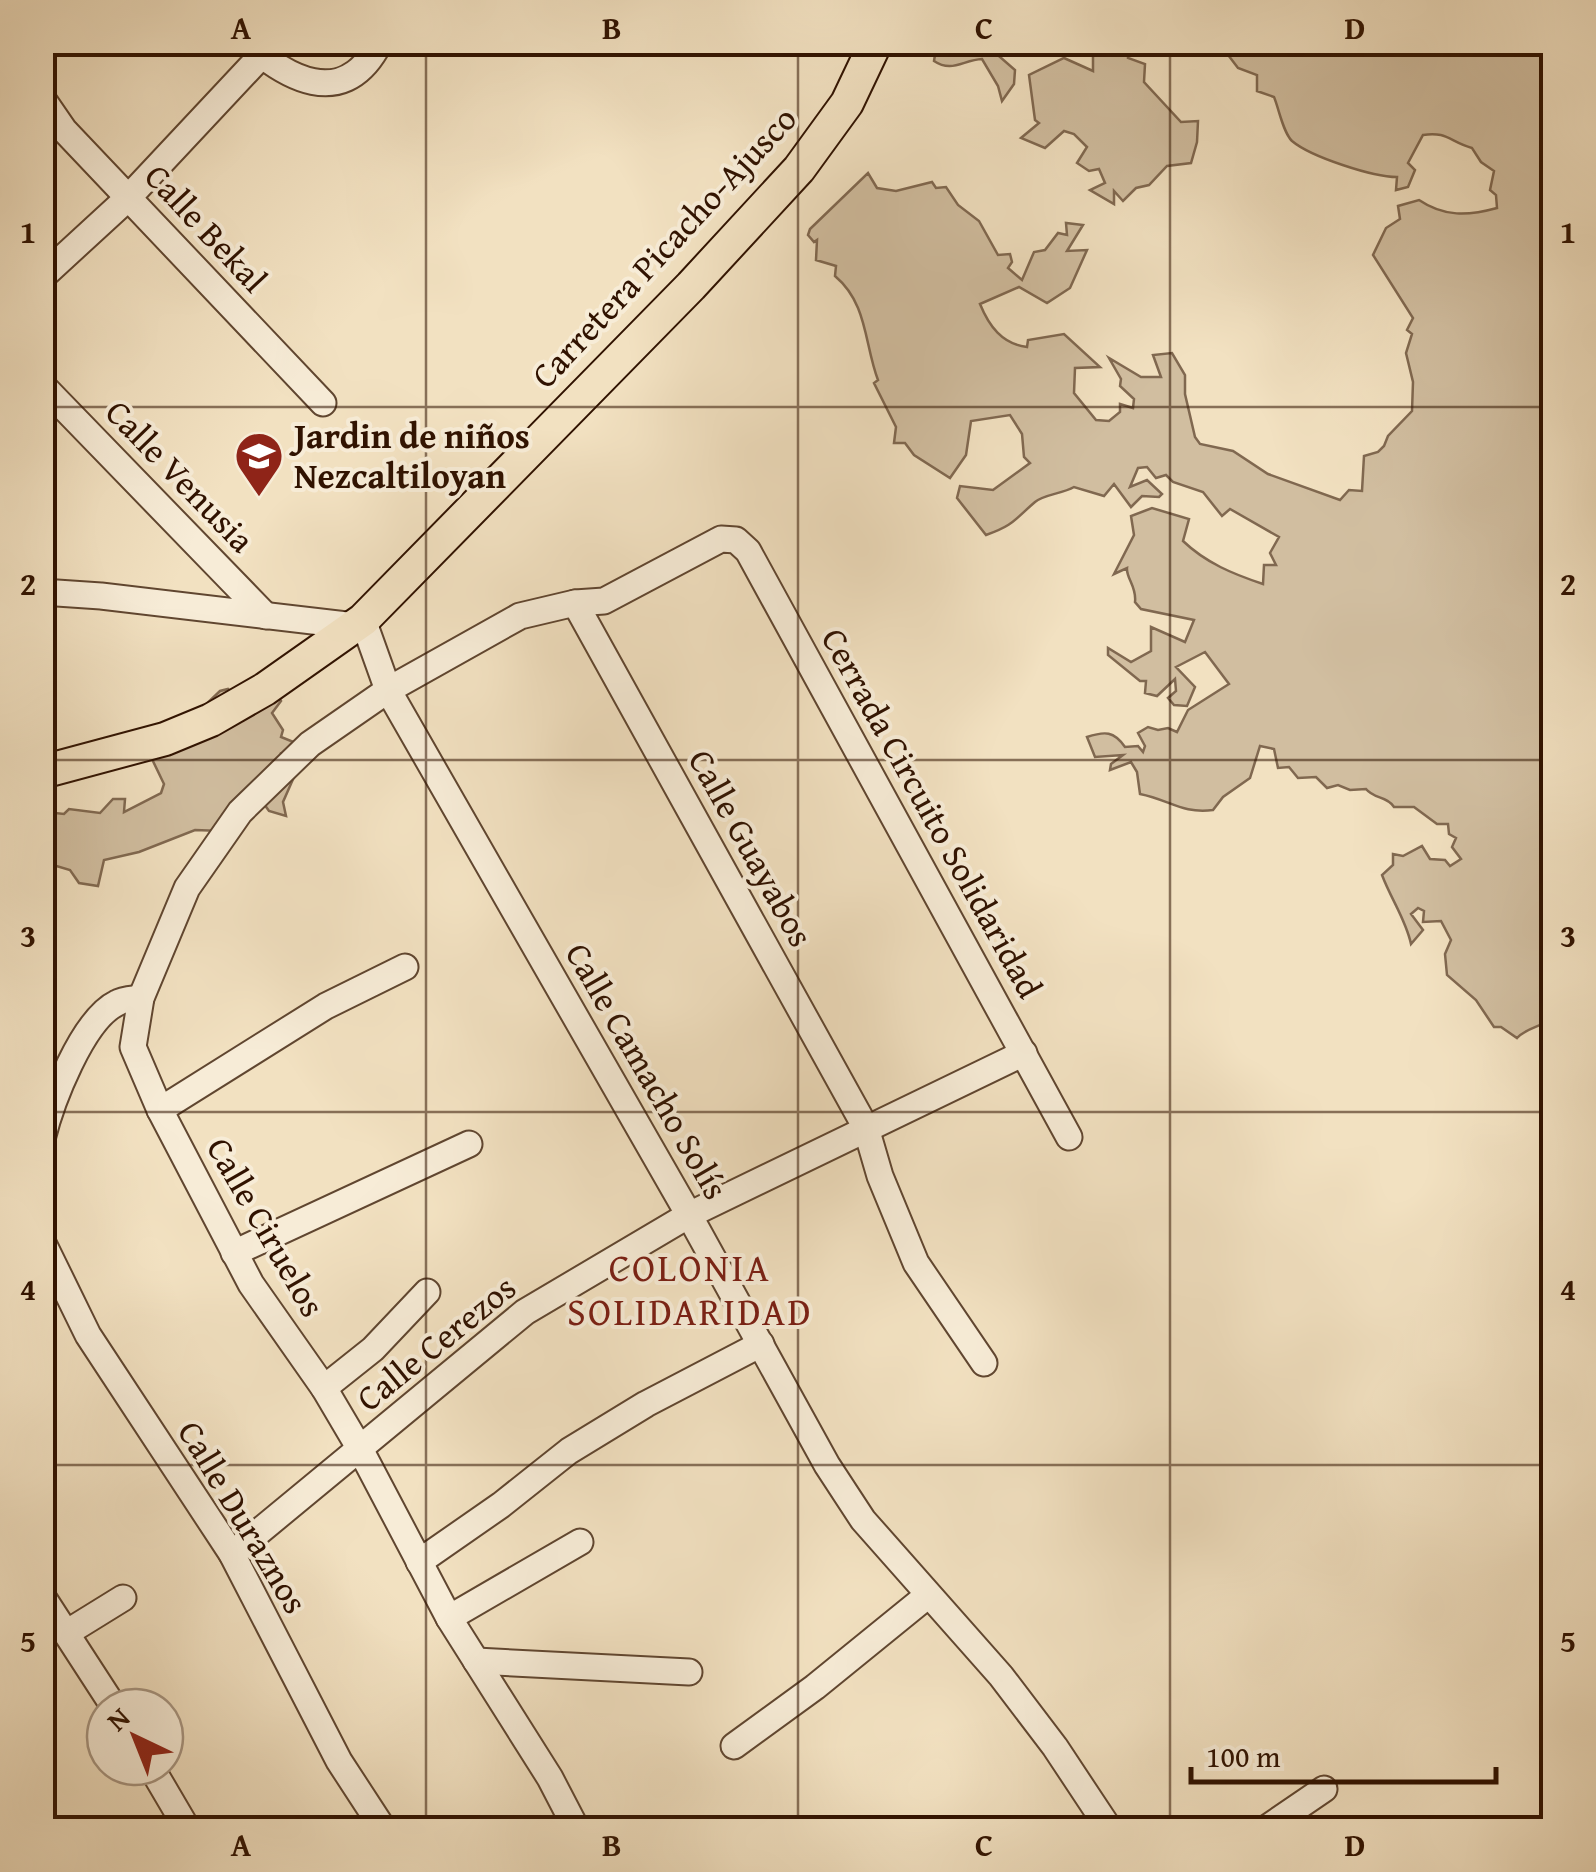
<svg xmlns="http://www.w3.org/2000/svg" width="1596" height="1872" viewBox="0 0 1596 1872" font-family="'Gentium Book Plus',serif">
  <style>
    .green { fill: #d1bea0; stroke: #806850; stroke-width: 2.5 }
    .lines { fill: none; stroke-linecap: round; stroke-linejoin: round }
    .minor-casing { stroke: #604630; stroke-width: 29 }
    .major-casing { stroke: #301200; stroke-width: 36 }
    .minor { stroke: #f7ecd7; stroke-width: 25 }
    .major { stroke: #f2e1c1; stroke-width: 32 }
    .grid { fill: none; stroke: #301200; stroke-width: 2.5; stroke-opacity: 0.55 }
    .labels { text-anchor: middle; stroke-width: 8; stroke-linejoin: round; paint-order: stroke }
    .street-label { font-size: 35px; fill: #301200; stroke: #f7ecd7 }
    .poi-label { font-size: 35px; font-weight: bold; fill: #301200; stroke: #f7ecd7; text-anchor: start }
    .neighbourhood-label { font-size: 38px; letter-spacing: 2.5px; fill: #7a1f14; stroke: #f7ecd7 }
    .neatline { fill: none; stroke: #301200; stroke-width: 4 }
    .grid-label { font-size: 32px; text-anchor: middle; font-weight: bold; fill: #301200 }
  </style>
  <rect width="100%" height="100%" fill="#f2e1c1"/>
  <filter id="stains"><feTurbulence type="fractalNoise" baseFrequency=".002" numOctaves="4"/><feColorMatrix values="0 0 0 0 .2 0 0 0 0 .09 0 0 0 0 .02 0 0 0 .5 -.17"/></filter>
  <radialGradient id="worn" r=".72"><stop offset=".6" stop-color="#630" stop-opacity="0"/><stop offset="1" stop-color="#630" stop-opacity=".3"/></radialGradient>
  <g class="green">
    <path d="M 937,43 L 984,43 L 1015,70 L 1014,84 L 1002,101 L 998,86 L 982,59 C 963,60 952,73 934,61 Z"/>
    <polygon points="1107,43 1129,43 1128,58 1145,64 1144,82 1181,122 1198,121 1197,142 1191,163 1167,166 1149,185 1136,188 1123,201 1114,191 1114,204 1090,190 1105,183 1099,169 1089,171 1077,163 1087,147 1074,134 1064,131 1045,148 1021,138 1039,123 1035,120 1029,75 1064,58 1093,71 1093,47 1108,48"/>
    <path d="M 1219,43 L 1553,43 L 1554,1018 C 1542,1026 1526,1028 1517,1038 L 1501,1027 L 1494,1027 L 1476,1000 L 1447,975 L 1445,954 L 1451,940 L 1441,921 L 1423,922 L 1424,911 L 1418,908 L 1411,914 L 1423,930 L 1411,944 C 1406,920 1391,899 1382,875 L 1393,865 L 1393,854 L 1403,856 L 1422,846 L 1430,859 L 1445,860 L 1450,866 L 1461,859 L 1452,847 L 1456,838 L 1449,834 L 1448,824 L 1437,824 L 1414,807 L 1394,807 C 1387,796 1374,799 1366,789 L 1350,790 L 1338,785 L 1327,788 L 1316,777 L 1298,778 L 1289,767 L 1278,768 L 1274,749 L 1260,746 L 1250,778 L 1223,797 L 1213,810 C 1182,814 1170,800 1140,794 L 1137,772 L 1131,762 L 1110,770 L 1111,764 L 1123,755 L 1095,757 L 1087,737 C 1105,731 1114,731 1125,747 L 1138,746 L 1143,752 L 1145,746 L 1138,733 L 1148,727 L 1158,730 L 1168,728 L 1177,732 L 1188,710 L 1229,684 L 1205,652 L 1176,667 L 1195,687 L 1187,706 L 1174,705 L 1168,698 L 1176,691 L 1175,679 L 1157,696 L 1145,693 L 1146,681 L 1140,681 L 1108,655 L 1108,648 L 1131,662 L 1151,651 L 1151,627 L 1185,642 L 1194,620 L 1141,609 L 1135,602 C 1137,587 1126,578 1127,568 L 1114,574 L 1134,535 L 1131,516 L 1152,508 L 1189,519 L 1183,541 C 1206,563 1233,574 1263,584 L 1264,565 L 1276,565 L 1270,553 L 1279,537 L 1230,509 L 1222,516 L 1203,492 L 1173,482 L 1166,475 L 1156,478 L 1147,467 L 1138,468 L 1130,487 L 1147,480 L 1162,494 L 1159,497 L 1142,496 L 1131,507 L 1114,484 L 1104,496 L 1074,487 C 1062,494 1045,494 1035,502 C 1014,520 1014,525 986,535 L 957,498 L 960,486 L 993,490 L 1030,463 L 1024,457 L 1022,434 L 1010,415 L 971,421 L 966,455 L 950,478 L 914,455 L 905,443 L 894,443 L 896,427 L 874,383 L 878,380 C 864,343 868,304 835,276 L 836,266 L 816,260 L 817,240 L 814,242 L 808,235 L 810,229 L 868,173 L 877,188 L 896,191 L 932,182 L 936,188 L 946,187 L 958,205 L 979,221 L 998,255 L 1010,254 L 1012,262 L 1008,268 L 1022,280 L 1034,252 L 1045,250 L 1058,233 L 1067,235 L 1066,223 L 1083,225 L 1067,251 L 1087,250 L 1070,288 L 1047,303 L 1019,287 L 980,304 C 989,326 1002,344 1027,347 L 1028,340 L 1064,334 L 1100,367 L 1075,368 L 1074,393 L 1096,420 L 1109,421 L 1120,412 L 1120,404 L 1133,408 L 1134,399 L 1120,386 L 1121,379 L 1109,358 L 1141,377 L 1161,377 L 1153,355 L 1172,353 L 1185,375 L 1185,394 L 1195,437 L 1200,444 L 1233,451 L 1268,474 L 1340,500 L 1349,490 L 1362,491 L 1364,456 L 1378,452 L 1384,446 L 1388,436 L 1412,411 L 1413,382 L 1406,353 L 1412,334 L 1407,330 L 1413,318 L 1373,255 L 1386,228 L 1400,219 L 1398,206 L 1419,200 C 1444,217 1468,216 1497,208 L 1496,195 L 1490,190 L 1494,171 L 1481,162 L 1472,148 C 1450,142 1447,131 1423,135 L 1408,163 L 1415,170 L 1408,187 L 1396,190 L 1397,177 C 1373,177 1311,157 1292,141 C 1283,132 1279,109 1274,97 L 1257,91 L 1257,75 L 1238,68 Z"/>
    <polygon points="271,685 281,701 272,713 283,730 281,737 296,743 284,756 281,754 280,782 294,777 283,802 286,816 269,811 264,804 222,831 195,830 139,852 104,860 98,886 79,883 70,870 43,862 43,816 46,812 64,814 69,809 100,813 113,799 125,799 124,812 161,793 164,784 151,757 220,691 228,689 235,696"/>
  </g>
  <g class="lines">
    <g class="minor-casing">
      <g id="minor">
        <path d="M 246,42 C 286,78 341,109 376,49 L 374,42"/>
        <polyline points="42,98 64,130 323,403"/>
        <polyline points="42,277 128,198 261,56"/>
        <polyline points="42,385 266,616"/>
        <polyline points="42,592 101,596 355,626"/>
        <polyline points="575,603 866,1128 880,1176 916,1263 984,1363"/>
        <polyline points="363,620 388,690 689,1215 827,1465 863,1520 1001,1676 1055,1747 1110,1830"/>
        <polyline points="160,1110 326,1006 405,967"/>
        <path d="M 42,1139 C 51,1103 82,1020 117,1003 C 123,999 134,999 141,998"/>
        <polyline points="42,1241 88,1335 232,1554 339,1761 384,1830"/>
        <polyline points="234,1253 469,1144"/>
        <polyline points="324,1388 373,1349 427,1292"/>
        <polyline points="232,1554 525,1312 689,1215 1024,1053"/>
        <polyline points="419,1562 501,1505 569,1451 646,1404 761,1344"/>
        <polyline points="42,1596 114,1707"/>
        <polyline points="449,1618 580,1542"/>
        <polyline points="68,1632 123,1598"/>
        <polyline points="476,1661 689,1672"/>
        <polyline points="734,1746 815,1687 927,1596"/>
        <polyline points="151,1767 188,1830"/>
        <polyline points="577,1830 550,1778 449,1618 360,1449 324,1388 251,1284 160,1110 133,1047 141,998 187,888 240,812 310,744 388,690 520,616 575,603 604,601 721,539 736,540 748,551 1069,1137"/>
        <polyline points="1264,1830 1324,1789"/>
      </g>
    </g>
    <g class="major-casing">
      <polyline id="major" points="42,772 165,739 211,720 265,689 363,620 691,286 799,169 847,103 876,42"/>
    </g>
    <use href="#minor" class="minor"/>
    <use href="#major" class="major"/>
  </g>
  <path class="grid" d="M 426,42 L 426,1830M 798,42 L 798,1830M 1170,42 L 1170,1830M 42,407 L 1554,407M 42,760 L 1554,760M 42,1112 L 1554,1112M 42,1465 L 1554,1465"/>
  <defs>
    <g id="school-pin" transform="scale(2.5)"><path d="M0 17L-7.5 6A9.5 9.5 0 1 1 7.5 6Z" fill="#8f2418" stroke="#f7ecd7"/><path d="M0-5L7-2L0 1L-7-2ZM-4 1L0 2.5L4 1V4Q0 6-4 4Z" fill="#fff"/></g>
  </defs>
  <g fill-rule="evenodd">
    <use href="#school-pin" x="259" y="456"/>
  </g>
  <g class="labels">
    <g class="street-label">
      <text transform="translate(206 228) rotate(47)" y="12">Calle Bekal</text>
      <text transform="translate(664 247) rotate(-47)" y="12">Carretera Picacho-Ajusco</text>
      <text transform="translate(180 476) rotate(46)" y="12">Calle Venusia</text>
      <text transform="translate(932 813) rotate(61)" y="12">Cerrada Circuito Solidaridad</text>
      <text transform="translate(751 848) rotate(61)" y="12">Calle Guayabos</text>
      <text transform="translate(647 1071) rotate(60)" y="12">Calle Camacho Solís</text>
      <text transform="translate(266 1227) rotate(60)" y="12">Calle Ciruelos</text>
      <text transform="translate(436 1343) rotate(-39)" y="12">Calle Cerezos</text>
      <text transform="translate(243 1517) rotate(59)" y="12">Calle Duraznos</text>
    </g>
    <g class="poi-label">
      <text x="294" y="448">Jardin de niños<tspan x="294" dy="40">Nezcaltiloyan</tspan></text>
    </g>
    <g class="neighbourhood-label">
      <text x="690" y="1281">COLONIA<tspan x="690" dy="44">SOLIDARIDAD</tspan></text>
    </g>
  </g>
  <rect width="1596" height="1872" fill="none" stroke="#f2e1c1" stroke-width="110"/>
  <g transform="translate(135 1737) rotate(317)"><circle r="48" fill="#f7ecd7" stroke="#a79581" stroke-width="2.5"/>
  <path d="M0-8L18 38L0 25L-18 38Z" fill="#8f2418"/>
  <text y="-15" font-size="28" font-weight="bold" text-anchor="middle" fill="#301200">N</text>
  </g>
  <path d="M1191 1767v15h305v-15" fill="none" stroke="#301200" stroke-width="5"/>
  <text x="1206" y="1767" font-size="30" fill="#301200" stroke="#f7ecd7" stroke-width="8" paint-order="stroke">100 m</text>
  <rect x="55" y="55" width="1486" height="1762" class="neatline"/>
  <g class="grid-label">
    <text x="241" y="39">A</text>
    <text x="612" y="39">B</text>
    <text x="984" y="39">C</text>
    <text x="1355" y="39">D</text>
    <text x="28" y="243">1</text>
    <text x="1568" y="243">1</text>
    <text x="28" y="595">2</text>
    <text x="1568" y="595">2</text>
    <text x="28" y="947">3</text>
    <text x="1568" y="947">3</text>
    <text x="28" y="1300">4</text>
    <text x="1568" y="1300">4</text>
    <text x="28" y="1652">5</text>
    <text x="1568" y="1652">5</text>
    <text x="241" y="1856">A</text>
    <text x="612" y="1856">B</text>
    <text x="984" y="1856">C</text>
    <text x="1355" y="1856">D</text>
  </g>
  <rect width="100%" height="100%" filter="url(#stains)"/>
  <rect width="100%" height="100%" fill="url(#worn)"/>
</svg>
